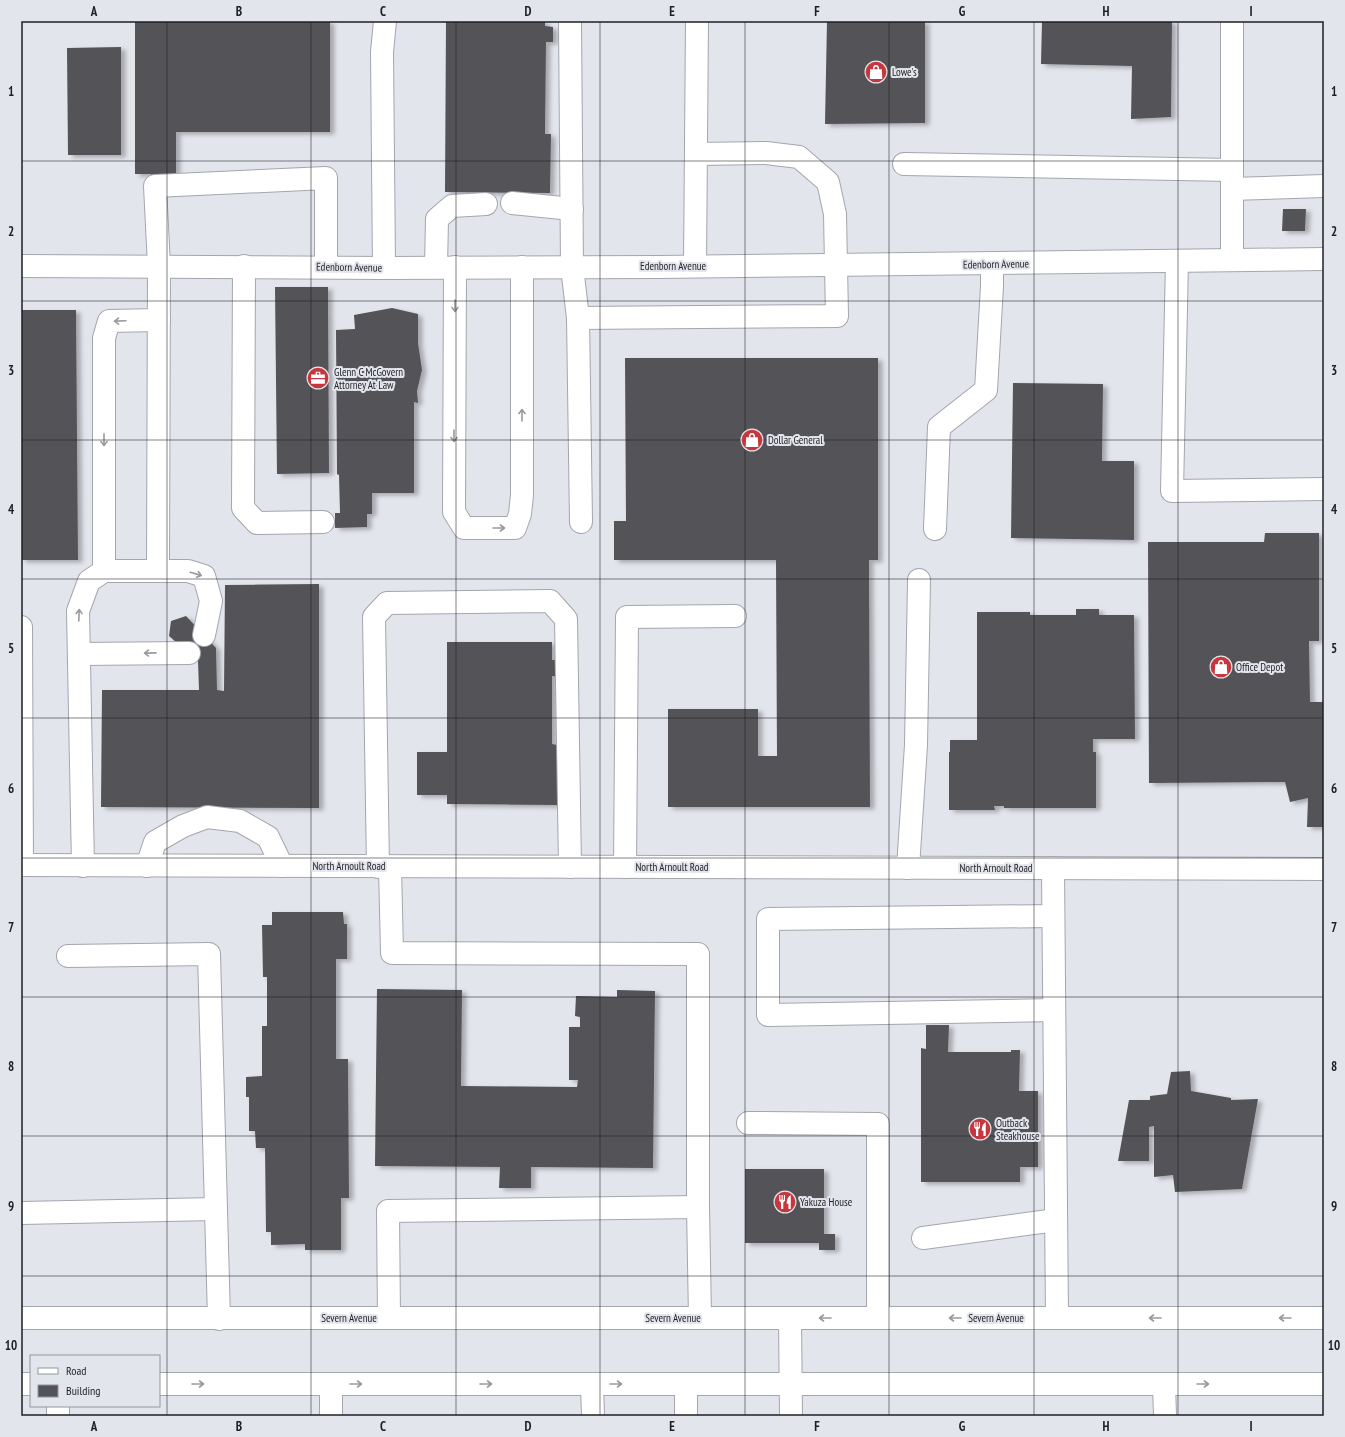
<svg xmlns="http://www.w3.org/2000/svg" width="1345" height="1437" viewBox="0 0 1345 1437" font-family="'PT Sans Narrow',sans-serif">
  <style>
    .building { fill: #535259; filter: url(#shadow) }
    .lines { fill: none; stroke-linecap: round; stroke-linejoin: round }
    .minor-casing { stroke: #a4a6ae; stroke-width: 24 }
    .minor { stroke: #fff; stroke-width: 22 }
    .oneway { stroke: #9a9a9c }
    .grid { fill: none; stroke: #1e1f22; stroke-width: 1; stroke-opacity: 0.55 }
    .labels { text-anchor: middle; stroke-width: 4; stroke-linejoin: round; paint-order: stroke }
    .poi-label { font-size: 11px; fill: #1e1f22; stroke: #e3e5ed; text-anchor: start }
    .street-label { font-size: 11px; fill: #1e1f22; stroke: #e3e5ed }
    .neatline { fill: none; stroke: #1e1f22; stroke-width: 1.5 }
    .grid-label { font-size: 13px; text-anchor: middle; font-weight: bold; fill: #1e1f22 }
  </style>
  <defs>
    <filter id="shadow"><feDropShadow dx="4.5" dy="2.5" stdDeviation="2" flood-color="#0004"/></filter>
  </defs>
  <rect width="100%" height="100%" fill="#e3e5ed"/>
  <g class="building">
    <polygon points="135,21 330,21 330,132 176,132 176,174 159,174 160,182 152,182 151,174 135,174"/>
    <polygon points="446,21 545,21 545,26 553,27 553,42 546,42 545,134 551,134 550,193 445,192"/>
    <polygon points="827,21 925,21 925,123 825,124"/>
    <polygon points="1042,21 1172,21 1171,117 1131,119 1132,66 1041,64"/>
    <polygon points="121,47 121,155 68,155 67,48"/>
    <polygon points="1283,209 1306,209 1305,231 1282,231"/>
    <polygon points="275,287 328,287 329,473 277,474"/>
    <polygon points="392,308 418,314 418,343 422,370 417,391 418,403 414,402 414,493 372,493 372,514 367,514 367,527 335,528 335,513 340,513 339,475 337,474 336,330 355,329 354,315"/>
    <polygon points="21,310 76,310 78,560 21,560"/>
    <polygon points="625,358 878,358 878,560 869,560 870,807 668,807 668,709 758,709 758,756 777,756 776,560 614,560 614,521 626,521"/>
    <polygon points="1013,383 1103,384 1102,461 1134,461 1134,540 1011,538"/>
    <polygon points="1265,533 1319,533 1319,641 1309,641 1310,702 1324,702 1324,827 1307,827 1308,798 1290,802 1285,782 1149,783 1148,542 1264,542"/>
    <polygon points="319,584 319,808 101,807 102,690 199,690 198,661 169,636 171,621 186,616 216,648 217,690 224,691 225,585"/>
    <polygon points="1076,609 1099,609 1099,615 1134,615 1135,739 1093,739 1093,752 1096,752 1096,808 1004,808 1004,806 994,806 995,810 949,810 949,752 950,752 950,740 977,740 977,612 1030,612 1030,615 1076,615"/>
    <polygon points="447,642 552,642 552,660 560,660 560,677 552,676 552,744 557,745 557,805 447,804 447,795 417,795 417,752 447,752"/>
    <polygon points="272,912 343,912 344,924 347,924 347,959 336,959 336,1059 348,1059 349,1198 341,1198 341,1250 305,1250 305,1244 271,1245 271,1232 266,1232 265,1148 256,1148 255,1131 249,1131 249,1097 246,1097 246,1077 262,1076 262,1026 267,1026 267,977 263,977 262,925 272,925"/>
    <polygon points="377,989 462,990 461,1086 577,1087 578,1080 569,1080 569,1027 580,1027 580,1017 575,1016 576,996 617,997 617,990 655,991 653,1168 531,1167 531,1188 499,1188 500,1167 375,1166"/>
    <polygon points="926,1025 949,1025 948,1052 1011,1052 1011,1050 1020,1050 1019,1091 1038,1091 1038,1167 1020,1167 1020,1182 921,1182 921,1048 926,1049"/>
    <polygon points="1190,1071 1191,1091 1231,1098 1231,1100 1258,1099 1242,1189 1175,1192 1173,1175 1154,1177 1154,1126 1149,1127 1149,1161 1118,1161 1129,1100 1150,1100 1150,1096 1167,1094 1171,1072"/>
    <polygon points="745,1169 824,1169 824,1234 835,1234 835,1250 819,1250 819,1243 745,1243"/>
  </g>
  <g class="lines">
    <g class="minor-casing">
      <g id="minor">
        <polyline points="570,21 572,267 578,318 837,316 835,214 828,182 799,157 766,153 696,154"/>
        <polyline points="904,164 1232,170"/>
        <polyline points="1232,189 1324,186"/>
        <polyline points="512,203 572,209"/>
        <polyline points="1232,260 1232,21"/>
        <polyline points="1177,261 1172,491 1324,489"/>
        <polyline points="21,266 384,268 659,267 1324,259"/>
        <polyline points="244,266 243,508 257,523 323,522"/>
        <polyline points="695,266 697,21"/>
        <polyline points="436,267 437,219 452,206 486,204"/>
        <polyline points="455,267 454,512 464,528 515,528 520,514 522,495 522,267"/>
        <polyline points="384,268 382,52 385,21"/>
        <polyline points="578,318 581,522"/>
        <polyline points="935,529 939,427 986,390 992,286 992,264"/>
        <polyline points="104,571 104,338 109,321 159,320"/>
        <polyline points="158,571 159,266 155,186 326,178 326,267"/>
        <polyline points="21,627 22,865"/>
        <polyline points="80,654 189,653"/>
        <polyline points="21,865 1324,869"/>
        <polyline points="83,866 78,611 89,581 104,571 188,571 204,576 211,601 204,635"/>
        <polyline points="147,866 155,842 183,826 207,817 240,821 268,837 282,866"/>
        <polyline points="378,867 374,617 387,603 550,601 566,619 570,867"/>
        <polyline points="390,867 392,953 698,954 698,1207"/>
        <polyline points="625,867 627,617 735,616"/>
        <polyline points="908,868 916,745 919,580"/>
        <polyline points="1053,868 1057,1318"/>
        <polyline points="1053,916 768,919 768,1015 1054,1010"/>
        <polyline points="68,956 209,954 219,1319"/>
        <polyline points="748,1123 878,1124 878,1318"/>
        <polyline points="21,1213 216,1209"/>
        <polyline points="923,1238 1056,1220"/>
        <polyline points="21,1318 1324,1318"/>
        <polyline points="389,1318 388,1211 698,1207 700,1318"/>
        <polyline points="790,1318 791,1416"/>
        <polyline points="21,1384 31,1384"/>
        <polyline points="159,1384 1324,1384"/>
        <polyline points="592,1384 593,1416"/>
        <polyline points="686,1384 686,1416"/>
        <polyline points="1164,1384 1165,1416"/>
        <polyline points="58,1406 58,1416"/>
        <polyline points="331,1416 331,1384"/>
      </g>
    </g>
    <use href="#minor" class="minor"/>
  </g>
  <defs><path id="oneway-shaft" d="M-6 0H5M1.5-3L5.5 0L1.5 3" fill="none" stroke-width="1.6" stroke-linecap="round" stroke-linejoin="round"/></defs>
  <g class="oneway">
    <use href="#oneway-shaft" transform="translate(455 306) rotate(90)"/>
    <use href="#oneway-shaft" transform="translate(120 321) rotate(178)"/>
    <use href="#oneway-shaft" transform="translate(522 415) rotate(-90)"/>
    <use href="#oneway-shaft" transform="translate(454 436) rotate(90)"/>
    <use href="#oneway-shaft" transform="translate(104 440) rotate(90)"/>
    <use href="#oneway-shaft" transform="translate(499 528)"/>
    <use href="#oneway-shaft" transform="translate(196 574) rotate(16)"/>
    <use href="#oneway-shaft" transform="translate(79 615) rotate(-88)"/>
    <use href="#oneway-shaft" transform="translate(150 653) rotate(179)"/>
    <use href="#oneway-shaft" transform="translate(825 1318) rotate(180)"/>
    <use href="#oneway-shaft" transform="translate(955 1318) rotate(180)"/>
    <use href="#oneway-shaft" transform="translate(1155 1318) rotate(180)"/>
    <use href="#oneway-shaft" transform="translate(1285 1318) rotate(180)"/>
    <use href="#oneway-shaft" transform="translate(198 1384)"/>
    <use href="#oneway-shaft" transform="translate(356 1384)"/>
    <use href="#oneway-shaft" transform="translate(486 1384)"/>
    <use href="#oneway-shaft" transform="translate(616 1384)"/>
    <use href="#oneway-shaft" transform="translate(1203 1384)"/>
  </g>
  <path class="grid" d="M 167,21 L 167,1416M 311,21 L 311,1416M 456,21 L 456,1416M 600,21 L 600,1416M 745,21 L 745,1416M 889,21 L 889,1416M 1034,21 L 1034,1416M 1178,21 L 1178,1416M 21,161 L 1324,161M 21,301 L 1324,301M 21,440 L 1324,440M 21,579 L 1324,579M 21,718 L 1324,718M 21,858 L 1324,858M 21,997 L 1324,997M 21,1136 L 1324,1136M 21,1276 L 1324,1276"/>
  <defs>
    <g id="shop-disc" transform="scale(1.15)"><circle r="9.5" fill="#c6373d" stroke="#e3e5ed"/><path d="M-5-2.5h2.3a2.7 3.5 0 0 1 5.4 0H5L5.5 6h-11ZM-1.5-2.5h3a1.5 2.3 0 0 0-3 0Z" fill="#fff"/></g>
    <g id="office-disc" transform="scale(1.15)"><circle r="9.5" fill="#c6373d" stroke="#e3e5ed"/><path d="M-6-3h4V-5.5h4V-3h4V5H-6ZM-1-4.5V-3h2v-1.5ZM-6 0V1H6V0Z" fill="#fff"/></g>
    <g id="restaurant-disc" transform="scale(1.15)"><circle r="9.5" fill="#c6373d" stroke="#e3e5ed"/><path d="M-5-6h1v4h1v-4h1v4h1v-4h1v5L-1.5 .5V6h-2V.5L-5-1ZM5-6V6H3V1.5H1.5Q1.5-4 5-6Z" fill="#fff"/></g>
  </defs>
  <g fill-rule="evenodd">
    <use href="#shop-disc" x="876" y="72"/>
    <use href="#office-disc" x="318" y="378"/>
    <use href="#shop-disc" x="752" y="440"/>
    <use href="#shop-disc" x="1221" y="667"/>
    <use href="#restaurant-disc" x="980" y="1129"/>
    <use href="#restaurant-disc" x="785" y="1202"/>
  </g>
  <g class="labels">
    <g class="poi-label">
      <text x="892" y="76">Lowe's</text>
      <text x="334" y="376">Glenn C McGovern<tspan x="334" dy="13">Attorney At Law</tspan></text>
      <text x="768" y="444">Dollar General</text>
      <text x="1236" y="671">Office Depot</text>
      <text x="996" y="1127">Outback<tspan x="996" dy="13">Steakhouse</tspan></text>
      <text x="800" y="1206">Yakuza House</text>
    </g>
    <g class="street-label">
      <text transform="translate(996 264) rotate(-1)" y="4">Edenborn Avenue</text>
      <text x="673" y="270">Edenborn Avenue</text>
      <text transform="translate(349 267) rotate(1)" y="4">Edenborn Avenue</text>
      <text x="349" y="870">North Arnoult Road</text>
      <text x="672" y="871">North Arnoult Road</text>
      <text x="996" y="872">North Arnoult Road</text>
      <text x="349" y="1322">Severn Avenue</text>
      <text x="673" y="1322">Severn Avenue</text>
      <text x="996" y="1322">Severn Avenue</text>
    </g>
  </g>
  <rect width="1345" height="1437" fill="none" stroke="#e3e5ed" stroke-width="44"/>
  <rect x="30" y="1355" width="130" height="52" fill="#e3e5ed" stroke="#94969c"/>
  <rect x="38" y="1368" width="20" height="6" fill="#ffffff" stroke="#94969c"/>
  <text x="66" y="1375" font-size="12" fill="#1e1f22">Road</text>
  <rect x="38" y="1385" width="20" height="12" fill="#535259" stroke="#94969c"/>
  <text x="66" y="1395" font-size="12" fill="#1e1f22">Building</text>
  <rect x="22" y="22" width="1301" height="1393" class="neatline"/>
  <g class="grid-label">
    <text x="94" y="16">A</text>
    <text x="239" y="16">B</text>
    <text x="383" y="16">C</text>
    <text x="528" y="16">D</text>
    <text x="672" y="16">E</text>
    <text x="817" y="16">F</text>
    <text x="962" y="16">G</text>
    <text x="1106" y="16">H</text>
    <text x="1251" y="16">I</text>
    <text x="11" y="96">1</text>
    <text x="1334" y="96">1</text>
    <text x="11" y="236">2</text>
    <text x="1334" y="236">2</text>
    <text x="11" y="375">3</text>
    <text x="1334" y="375">3</text>
    <text x="11" y="514">4</text>
    <text x="1334" y="514">4</text>
    <text x="11" y="653">5</text>
    <text x="1334" y="653">5</text>
    <text x="11" y="793">6</text>
    <text x="1334" y="793">6</text>
    <text x="11" y="932">7</text>
    <text x="1334" y="932">7</text>
    <text x="11" y="1071">8</text>
    <text x="1334" y="1071">8</text>
    <text x="11" y="1211">9</text>
    <text x="1334" y="1211">9</text>
    <text x="11" y="1350">10</text>
    <text x="1334" y="1350">10</text>
    <text x="94" y="1431">A</text>
    <text x="239" y="1431">B</text>
    <text x="383" y="1431">C</text>
    <text x="528" y="1431">D</text>
    <text x="672" y="1431">E</text>
    <text x="817" y="1431">F</text>
    <text x="962" y="1431">G</text>
    <text x="1106" y="1431">H</text>
    <text x="1251" y="1431">I</text>
  </g>
</svg>
